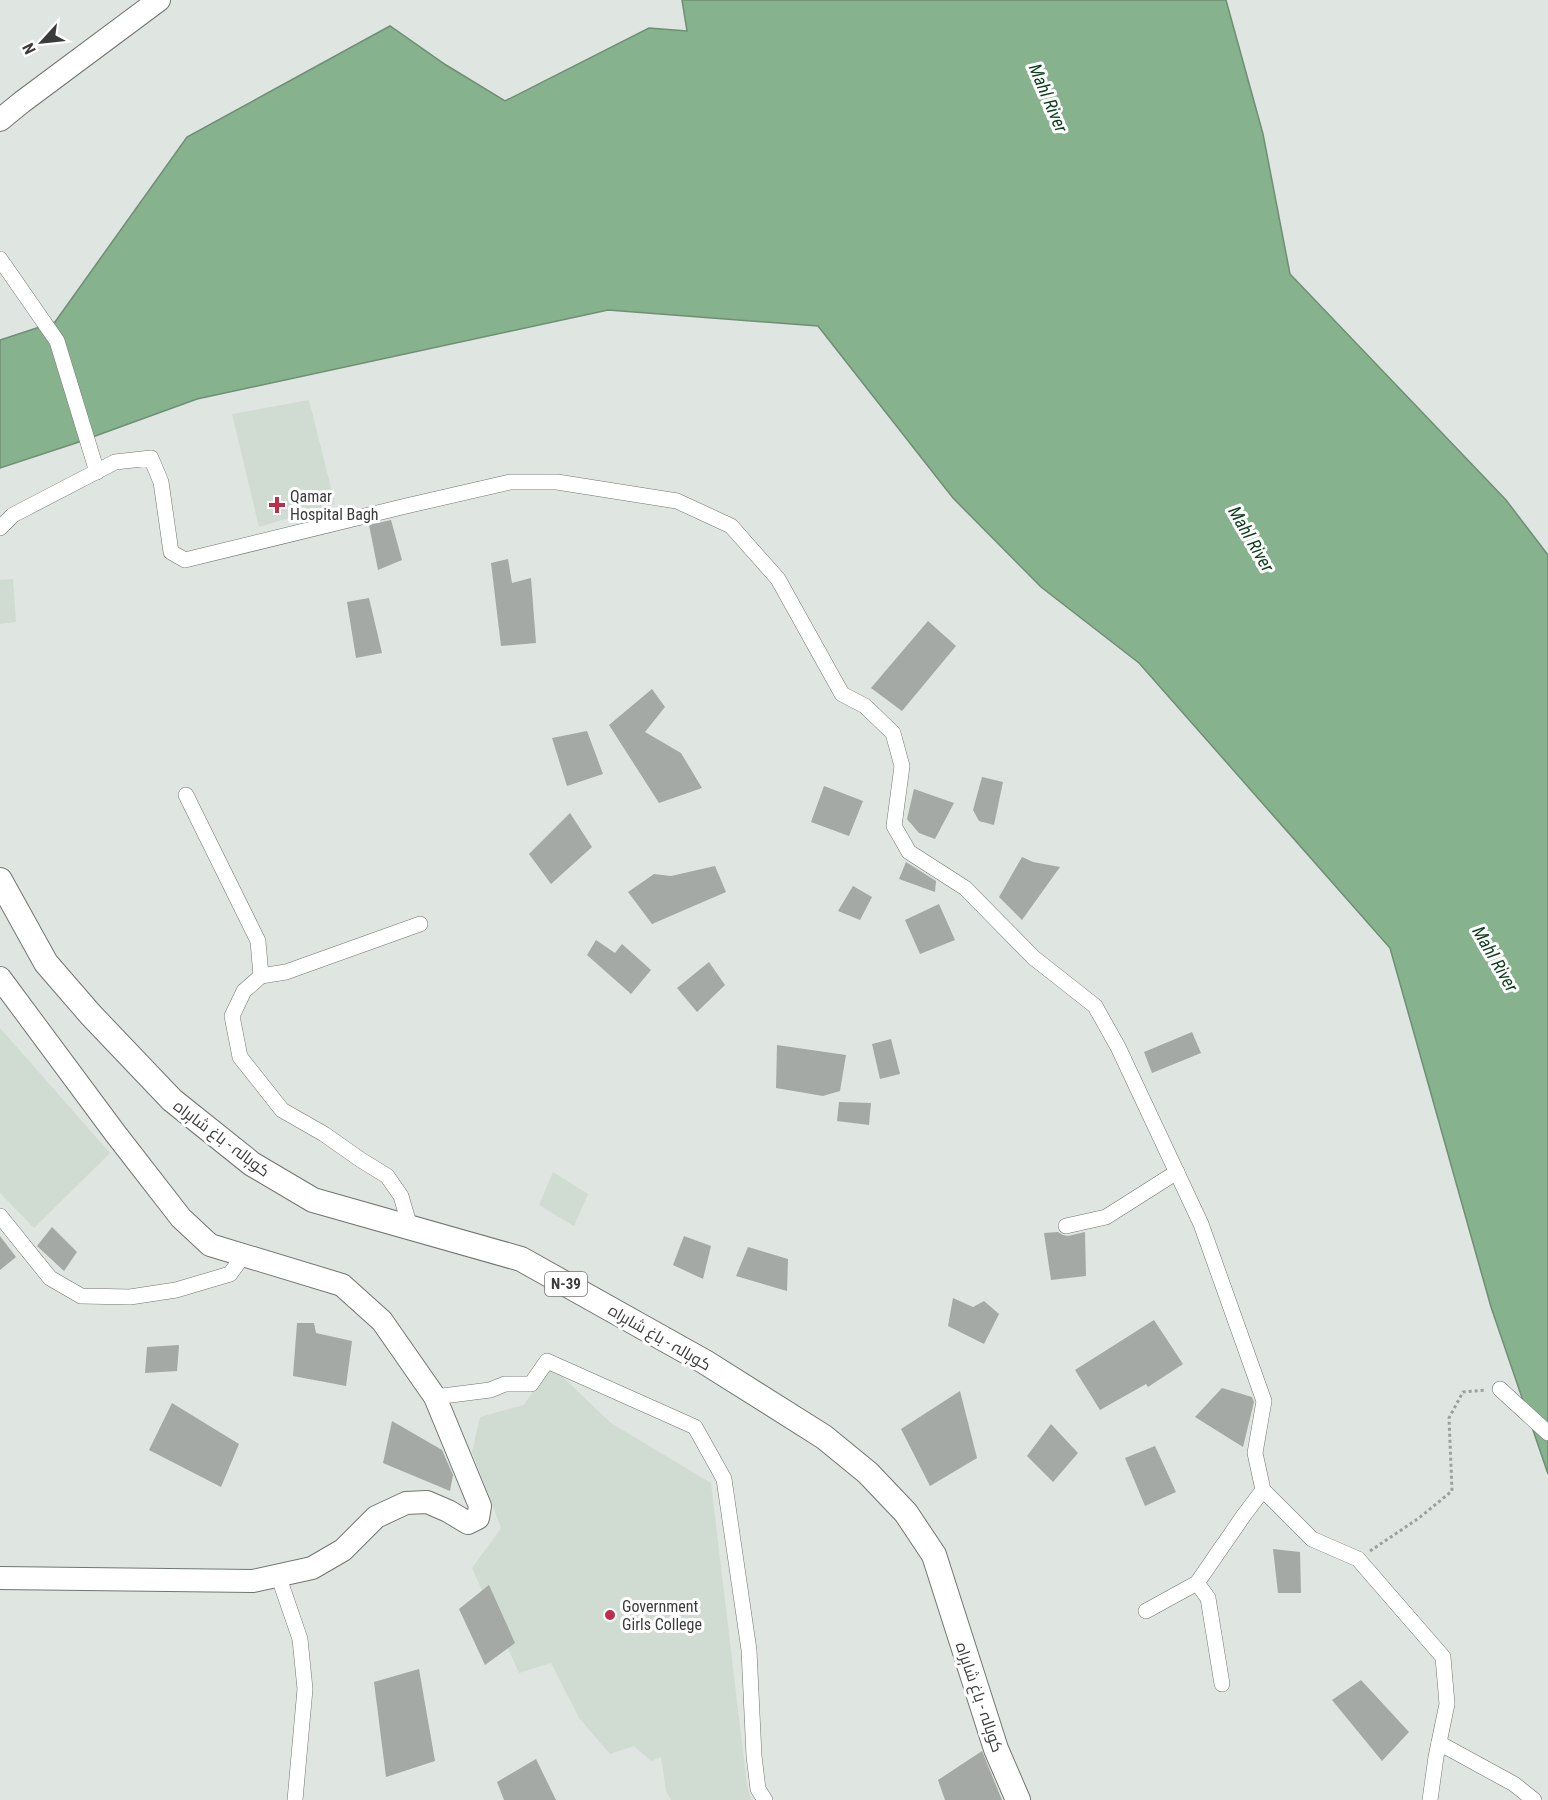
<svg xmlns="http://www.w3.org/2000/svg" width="1548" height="1800" viewBox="0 0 1548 1800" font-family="'Roboto Condensed',Cairo,sans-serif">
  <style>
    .built { fill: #d0dcd2 }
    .water { fill: #86b28d; stroke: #6f8f74; stroke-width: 1.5 }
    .building { fill: #a4a9a5 }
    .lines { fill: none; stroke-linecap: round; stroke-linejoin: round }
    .minor-casing { stroke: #717672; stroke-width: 16 }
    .secondary-casing { stroke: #717672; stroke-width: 24 }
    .primary-casing { stroke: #717672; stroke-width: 26 }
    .path { stroke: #9ba09c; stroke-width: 3; stroke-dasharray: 3 3; stroke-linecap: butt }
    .minor { stroke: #fff; stroke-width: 15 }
    .secondary { stroke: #fff; stroke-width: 22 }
    .primary { stroke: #fff; stroke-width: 24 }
    .poi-dot { fill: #be2e4b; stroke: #fff; stroke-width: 2 }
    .labels { text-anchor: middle; stroke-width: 6; stroke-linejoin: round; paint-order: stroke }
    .shield { fill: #fff; stroke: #757675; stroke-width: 1.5 }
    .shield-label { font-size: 15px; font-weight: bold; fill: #3a3c3a }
    .poi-label { font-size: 16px; fill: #3a3c3a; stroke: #fff; text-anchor: start }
    .street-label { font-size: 16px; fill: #3a3c3a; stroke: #fff }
    .water-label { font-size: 18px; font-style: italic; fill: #0b3e1b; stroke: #fff }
  </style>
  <rect width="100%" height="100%" fill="#dfe5e0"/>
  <g class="built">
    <polygon points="309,400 335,504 259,527 232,414"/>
    <polygon points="13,579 16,622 0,624 0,580"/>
    <polygon points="0,1028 110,1153 34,1228 0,1193"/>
    <polygon points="553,1172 588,1194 574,1226 539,1205"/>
    <polygon points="550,1365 611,1423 711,1483 747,1785 751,1800 671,1800 666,1791 661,1757 651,1761 634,1746 610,1754 579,1718 551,1663 519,1673 472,1568 501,1528 472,1452 480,1417 524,1405"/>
  </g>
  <polygon class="water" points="682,0 1226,0 1263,134 1290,274 1506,500 1548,555 1548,1474 1491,1307 1390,948 1139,663 1041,587 953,498 818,326 608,310 197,399 76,443 0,468 0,340 55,322 187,137 390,26 446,65 505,101 649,28 687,31"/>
  <g class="building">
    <polygon points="391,520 402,560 378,570 369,525"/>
    <polygon points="508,559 512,583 531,578 536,643 501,646 491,563"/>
    <polygon points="369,598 382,653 356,658 347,602"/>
    <polygon points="928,621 956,646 902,711 871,688"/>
    <polygon points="652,689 665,707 645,732 681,753 702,788 659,803 609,725"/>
    <polygon points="587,731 603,774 567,786 552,738"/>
    <polygon points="982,777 1003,782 994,825 979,821 973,810"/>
    <polygon points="824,786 863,801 849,836 811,822"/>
    <polygon points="914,789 954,803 935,839 919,833 907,819"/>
    <polygon points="570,813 592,847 551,884 529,854"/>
    <polygon points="1022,857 1033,862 1060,867 1022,920 999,897"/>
    <polygon points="906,862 936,881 935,892 899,879"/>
    <polygon points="715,866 726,892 652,924 628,892 654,874 671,876"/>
    <polygon points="853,886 872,897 860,920 838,911"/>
    <polygon points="939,904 955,940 920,954 905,920"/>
    <polygon points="596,940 615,953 622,944 651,970 631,994 587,955"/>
    <polygon points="709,962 725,985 697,1012 677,988"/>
    <polygon points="1192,1032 1201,1053 1152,1073 1144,1052"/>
    <polygon points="891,1039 900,1074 880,1079 872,1044"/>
    <polygon points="777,1045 846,1055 840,1091 823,1096 776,1088"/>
    <polygon points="839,1102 871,1103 869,1125 837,1121"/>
    <polygon points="52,1227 77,1252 64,1271 37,1246"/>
    <polygon points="1058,1232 1063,1235 1068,1236 1085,1232 1086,1276 1051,1280 1044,1233"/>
    <polygon points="0,1236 16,1257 0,1270"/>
    <polygon points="684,1236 711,1246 703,1279 673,1265"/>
    <polygon points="748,1247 788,1259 787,1291 736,1276"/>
    <polygon points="953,1298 973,1307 984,1301 999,1314 984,1344 948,1326"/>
    <polygon points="1154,1320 1183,1364 1148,1387 1146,1384 1100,1410 1075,1370"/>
    <polygon points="297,1323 314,1323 316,1333 352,1341 346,1386 293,1376"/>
    <polygon points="179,1345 177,1371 145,1373 147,1347"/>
    <polygon points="1222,1388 1252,1397 1254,1402 1243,1447 1195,1417"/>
    <polygon points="960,1391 977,1458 930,1486 901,1429"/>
    <polygon points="172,1403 239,1444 221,1487 149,1450"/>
    <polygon points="392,1421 442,1450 453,1475 450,1491 383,1463"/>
    <polygon points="1051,1424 1078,1453 1053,1482 1027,1456"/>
    <polygon points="1155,1446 1176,1492 1145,1506 1125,1458"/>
    <polygon points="1273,1549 1300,1552 1301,1593 1278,1593"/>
    <polygon points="489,1585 515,1643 485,1665 459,1609"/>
    <polygon points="419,1669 435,1761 386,1777 374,1682"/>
    <polygon points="1361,1680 1409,1732 1382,1761 1332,1700"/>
    <polygon points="982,1751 1002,1800 945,1800 938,1780"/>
    <polygon points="536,1759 556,1800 504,1800 497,1782"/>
  </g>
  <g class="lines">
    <g class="minor-casing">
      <g id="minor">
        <polyline points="0,259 57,341 97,472"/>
        <polyline points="0,528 13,515 115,462 151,458 161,482 171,552 185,560 406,506 510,482 557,482 677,501 731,526 778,579 842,694 865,706 893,733 902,766 894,826 909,852 965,888 1034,958 1095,1006 1118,1047 1201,1224 1264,1401 1255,1453 1263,1490 1312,1539 1358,1559 1443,1657 1447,1704 1436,1757 1430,1800"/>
        <polyline points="186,795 258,941 261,976"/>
        <polyline points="0,1216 50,1278 81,1296 130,1297 176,1290 230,1274 244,1255"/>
        <polyline points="1066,1226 1106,1217 1177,1172"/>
        <polyline points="410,1227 401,1196 387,1176 361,1160 324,1134 282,1110 240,1057 232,1016 244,991 261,976 286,972 420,924"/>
        <polyline points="1500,1389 1548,1433"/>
        <polyline points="435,1397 490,1390 505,1384 531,1384 547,1361 695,1427 724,1479 749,1650 754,1756 758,1789 765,1800"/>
        <polyline points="278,1575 300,1639 305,1689 295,1800"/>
        <polyline points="1197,1583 1208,1598 1222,1684"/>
        <polyline points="1146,1611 1197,1583 1244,1515 1263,1490"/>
        <polyline points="1439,1743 1514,1784 1534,1800"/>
      </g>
    </g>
    <g class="secondary-casing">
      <g id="secondary">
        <polyline points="0,120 22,102 159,0"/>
        <polyline points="0,978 115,1133 181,1218 210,1245 342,1285 382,1321 435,1397 480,1506 478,1518 468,1523 448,1511 427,1502 406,1503 376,1517 343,1550 312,1568 253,1581 0,1578"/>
      </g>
    </g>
    <g class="primary-casing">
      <polyline id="primary" points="0,880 46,963 91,1015 172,1100 252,1164 313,1200 521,1259 705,1362 824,1437 868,1473 906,1513 934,1555 996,1749 1018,1800"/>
    </g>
    <polyline class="path" points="1370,1551 1419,1518 1452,1491 1449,1418 1463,1392 1486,1390"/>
    <use href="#minor" class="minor"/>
    <use href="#secondary" class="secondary"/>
    <use href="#primary" class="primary"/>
  </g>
  <g class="poi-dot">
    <path d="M274 496h6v6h6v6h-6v6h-6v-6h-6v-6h6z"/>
    <circle cx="610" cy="1615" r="6"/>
  </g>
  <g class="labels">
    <rect class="shield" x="545" y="1272" width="42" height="24" rx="4.5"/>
    <g class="shield-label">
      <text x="566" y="1289">N-39</text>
    </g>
    <g class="poi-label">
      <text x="290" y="502">Qamar<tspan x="290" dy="18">Hospital Bagh</tspan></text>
      <text x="622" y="1612">Government<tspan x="622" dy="18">Girls College</tspan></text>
    </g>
    <g class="street-label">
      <text transform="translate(222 1138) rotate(37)" y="6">کوہالہ - باغ شاہراہ</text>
      <text transform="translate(660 1337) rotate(30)" y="6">کوہالہ - باغ شاہراہ</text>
      <text transform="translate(980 1697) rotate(71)" y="6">کوہالہ - باغ شاہراہ</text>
    </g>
    <g class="water-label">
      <text transform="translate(1048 98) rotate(67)" y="6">Mahl River</text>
      <text transform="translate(1251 539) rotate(60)" y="6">Mahl River</text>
      <text transform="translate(1495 959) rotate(60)" y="6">Mahl River</text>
    </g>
  </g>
  <g transform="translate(42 42) rotate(243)" stroke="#ffffff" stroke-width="4.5" paint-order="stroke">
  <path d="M0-4.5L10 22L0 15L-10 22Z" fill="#3a3c3a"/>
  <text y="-9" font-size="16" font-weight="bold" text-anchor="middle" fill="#3a3c3a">N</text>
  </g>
</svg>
